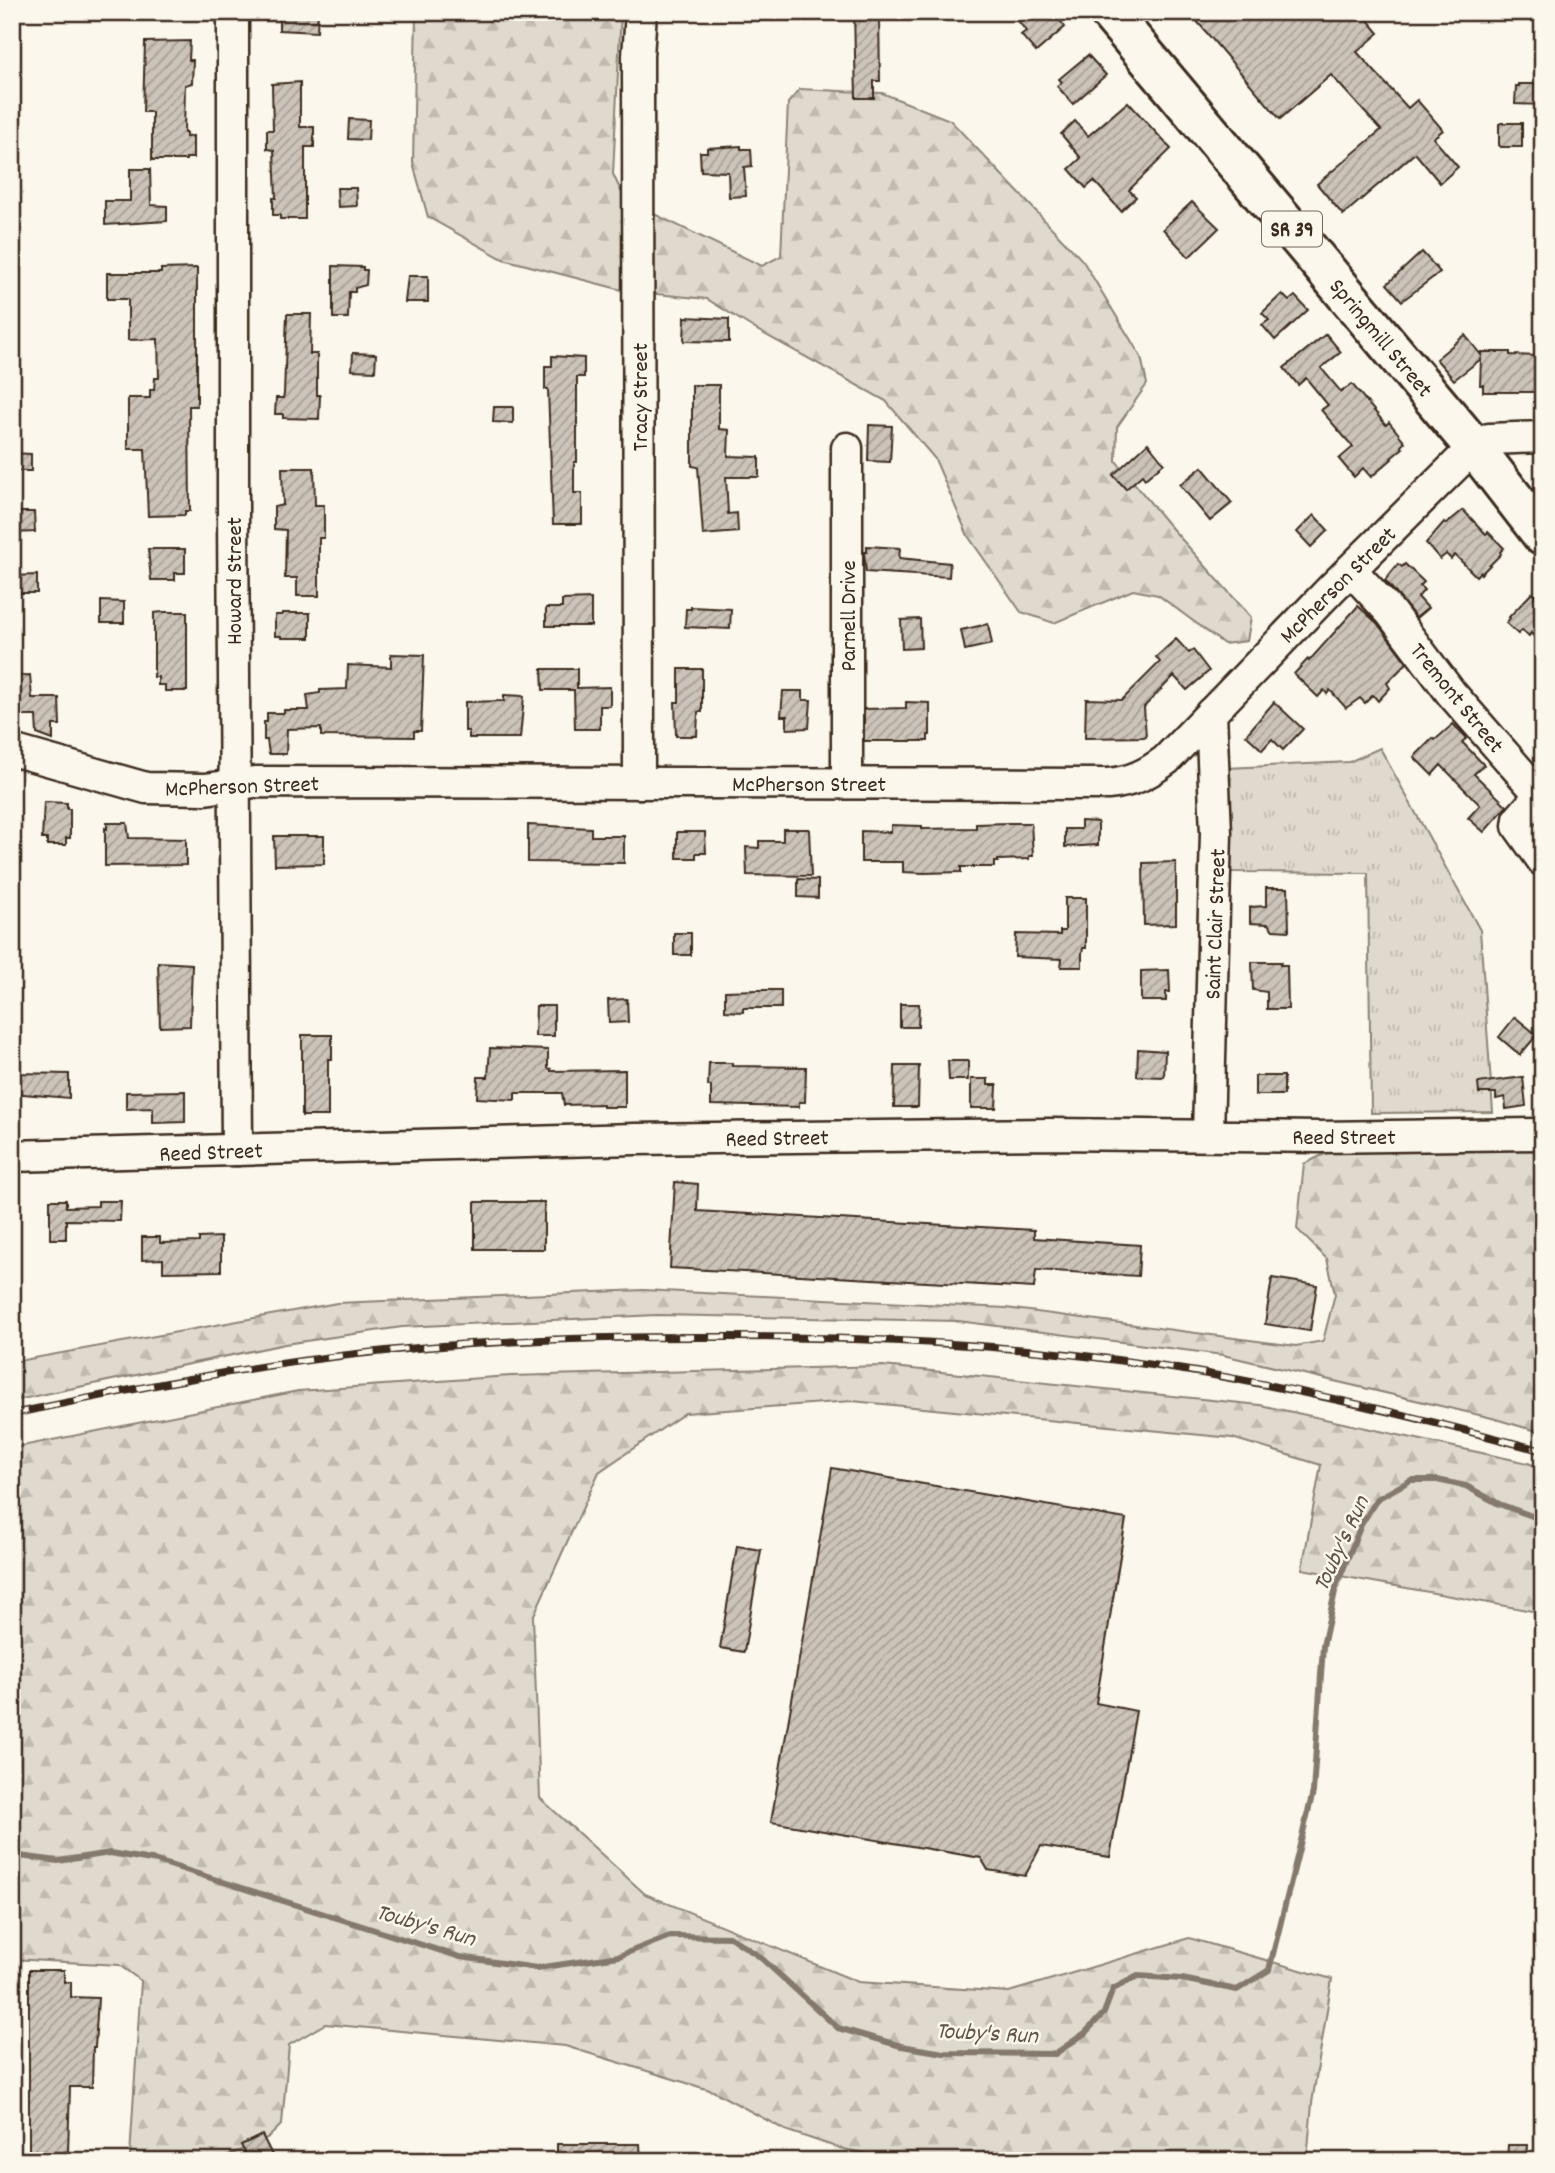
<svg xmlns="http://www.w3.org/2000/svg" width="1555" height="2173" viewBox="0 0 1555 2173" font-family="Dekko,sans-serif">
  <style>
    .grass { fill: url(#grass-tufts); stroke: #8d8276; stroke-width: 2 }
    .forest { fill: url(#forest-firs); stroke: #8d8276; stroke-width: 2 }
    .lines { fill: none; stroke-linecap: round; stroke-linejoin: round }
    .stream { stroke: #85796d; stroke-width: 6 }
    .building { fill: url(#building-hatch); stroke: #3b2a1e; stroke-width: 2 }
    .minor-casing { stroke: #3b2a1e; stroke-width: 35 }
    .major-casing { stroke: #3b2a1e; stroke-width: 44 }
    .minor { stroke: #fbf7ec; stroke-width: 30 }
    .major { stroke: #fbf7ec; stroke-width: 38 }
    .rail-casing { stroke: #3b2a1e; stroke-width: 8 }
    .rail { stroke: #fbf7ec; stroke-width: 5; stroke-dasharray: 16; stroke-linecap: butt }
    .labels { text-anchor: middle; stroke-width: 5; stroke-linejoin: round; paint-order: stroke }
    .shield { fill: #fbf7ec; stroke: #75685c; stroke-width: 2 }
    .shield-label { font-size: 21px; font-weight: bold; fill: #3b2a1e }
    .street-label { font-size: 23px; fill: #3b2a1e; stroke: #fbf7ec }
    .water-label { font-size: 24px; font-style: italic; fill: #605246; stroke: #fbf7ec }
  </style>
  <defs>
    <pattern id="grass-tufts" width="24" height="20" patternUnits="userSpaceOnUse" patternTransform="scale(1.75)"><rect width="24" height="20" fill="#dfd9ce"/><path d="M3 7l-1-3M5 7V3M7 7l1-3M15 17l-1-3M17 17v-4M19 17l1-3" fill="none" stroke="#c0bab0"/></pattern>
    <pattern id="forest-firs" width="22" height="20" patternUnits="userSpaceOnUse" patternTransform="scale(1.75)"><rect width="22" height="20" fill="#dfd9ce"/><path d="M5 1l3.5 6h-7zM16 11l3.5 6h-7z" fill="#c0bab0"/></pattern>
    <pattern id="building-hatch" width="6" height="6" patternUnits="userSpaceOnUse" patternTransform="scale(1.75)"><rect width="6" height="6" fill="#ccc4b9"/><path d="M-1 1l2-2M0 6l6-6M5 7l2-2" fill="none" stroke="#a79f96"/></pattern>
  </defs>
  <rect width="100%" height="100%" fill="#fbf7ec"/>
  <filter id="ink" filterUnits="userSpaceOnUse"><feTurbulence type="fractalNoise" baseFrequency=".0143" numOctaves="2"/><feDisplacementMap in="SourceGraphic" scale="14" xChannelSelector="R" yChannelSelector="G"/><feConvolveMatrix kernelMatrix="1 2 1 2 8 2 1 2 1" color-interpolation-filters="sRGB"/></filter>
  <g filter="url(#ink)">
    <polygon class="grass" points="1380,748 1480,930 1493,1112 1371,1113 1368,873 1229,872 1227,768 1349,762"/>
    <g class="forest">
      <polygon points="416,12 621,12 613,174 625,200 762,266 781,256 788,103 800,89 882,93 950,120 1083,261 1141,357 1147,384 1117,427 1116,461 1168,524 1251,617 1247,641 1224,644 1158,595 1133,590 1054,623 1021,612 968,536 935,459 886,401 755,329 707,299 626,291 503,259 428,217 413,163"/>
      <polygon points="1543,1138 1543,1433 1492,1418 1223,1355 958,1321 657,1315 402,1327 285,1344 12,1401 12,1362 337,1303 643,1290 1006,1308 1296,1346 1323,1341 1335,1294 1327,1259 1297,1229 1304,1164 1337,1148"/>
      <polygon points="883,1366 1260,1405 1528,1463 1543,1469 1543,1613 1302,1569 1321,1465 1232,1438 852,1401 685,1413 599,1472 533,1617 540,1798 645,1894 858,1982 1009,1992 1189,1938 1332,1979 1312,2103 1307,2161 903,2161 839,2148 785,2130 713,2091 565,2046 325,2024 289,2045 282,2124 269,2137 217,2161 133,2161 130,2156 141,1981 119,1965 12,1959 12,1448 298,1391 510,1376"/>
    </g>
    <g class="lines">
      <polyline class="stream" points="12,1855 58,1861 110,1853 157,1861 460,1957 537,1968 619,1956 670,1936 730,1937 760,1957 838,2028 901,2046 944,2053 1055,2054 1085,2033 1104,2013 1113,1989 1138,1976 1182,1979 1237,1990 1269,1970 1313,1792 1323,1646 1336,1587 1361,1525 1377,1499 1411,1480 1437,1480 1466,1486 1499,1504 1543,1520"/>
    </g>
    <g class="building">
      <polygon points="279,12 318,12 317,32 279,30"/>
      <polygon points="854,12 879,12 880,81 874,81 874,98 856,98"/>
      <polygon points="1011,12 1053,12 1065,27 1036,52 1021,35 1026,31"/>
      <polygon points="1189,12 1361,12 1379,33 1357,52 1408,108 1417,100 1443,130 1433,138 1458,167 1440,183 1415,153 1343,215 1317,184 1381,130 1331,75 1280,119"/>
      <polygon points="190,41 189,60 193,60 192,83 185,85 184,133 186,133 186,137 193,136 193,158 186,158 186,160 152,160 152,112 143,112 145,42"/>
      <polygon points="1088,55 1106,75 1073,104 1057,86 1062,82 1059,79"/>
      <polygon points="300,82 300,127 314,127 314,147 305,147 305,219 280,219 280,215 273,215 273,198 276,198 274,150 267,149 267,130 273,130 272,84"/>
      <polygon points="1519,84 1543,84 1543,105 1515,104 1516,86 1519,86"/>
      <polygon points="1128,102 1171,149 1129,190 1136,197 1121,211 1094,181 1086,188 1069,169 1081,158 1061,134 1075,121 1088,136"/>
      <polygon points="349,119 369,120 368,140 348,139"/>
      <polygon points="1501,123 1522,123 1522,147 1501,147 1499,145 1499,124"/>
      <polygon points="741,146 741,149 751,149 752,166 744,167 746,196 729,197 728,172 701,171 700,152 707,152 707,148"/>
      <polygon points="130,169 150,169 151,205 167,206 167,221 105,225 105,201 130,201"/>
      <polygon points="337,188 356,188 357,206 338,207"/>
      <polygon points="1192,202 1219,228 1189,257 1163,229"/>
      <polygon points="1422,252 1440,272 1402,301 1387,284"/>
      <polygon points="333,266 363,267 363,270 367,270 366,285 355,288 355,292 349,292 348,318 333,318"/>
      <polygon points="197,268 197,406 189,406 190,511 185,511 185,515 148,516 145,449 128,449 128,398 150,398 150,390 154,390 155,378 159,378 158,339 128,340 128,299 107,299 107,273 161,273 161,269"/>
      <polygon points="408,276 428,276 428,302 405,302"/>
      <polygon points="1282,294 1289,301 1295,296 1308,310 1275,340 1262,325 1269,320 1262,313"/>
      <polygon points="287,314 311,314 310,354 317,354 317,395 320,395 319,419 283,418 283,414 275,414 276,398 283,398 284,394"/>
      <polygon points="685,317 729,319 729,342 684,341"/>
      <polygon points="1326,334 1341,352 1321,368 1341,392 1352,384 1386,425 1389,422 1405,442 1401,446 1403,448 1391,458 1392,459 1371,477 1363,468 1354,477 1339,459 1353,447 1321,410 1328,405 1306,378 1298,385 1284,368"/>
      <polygon points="1465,335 1481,355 1481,352 1510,352 1510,355 1543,356 1541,392 1483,392 1483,385 1480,385 1481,359 1454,380 1436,359"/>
      <polygon points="353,353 376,354 375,371 352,370"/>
      <polygon points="552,356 584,358 584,377 577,377 577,462 574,462 574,493 582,493 582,524 553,524 548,389 545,389 545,366 552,366"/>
      <polygon points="692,385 719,385 719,429 729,430 728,456 759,457 759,477 726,477 728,514 737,513 738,532 703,535 698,467 692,466"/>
      <polygon points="494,407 513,407 513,423 493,422"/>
      <polygon points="869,425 892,426 890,462 868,461"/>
      <polygon points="1148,443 1164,463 1145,479 1142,475 1126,489 1113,475"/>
      <polygon points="12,453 31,454 31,471 12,471"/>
      <polygon points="1202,467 1232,503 1210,521 1180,485"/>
      <polygon points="282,468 314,468 315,505 324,505 324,538 319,538 319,596 297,596 297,578 285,578 286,530 274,529 274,507 283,505"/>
      <polygon points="1463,510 1486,534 1488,532 1504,548 1500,552 1501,554 1481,574 1480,572 1476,576 1455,555 1451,559 1446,554 1440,559 1426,543 1444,522 1446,524"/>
      <polygon points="12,512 34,512 35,532 12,533"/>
      <polygon points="1314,515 1328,530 1311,547 1297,532"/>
      <polygon points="867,546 900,548 899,558 950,563 949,577 866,572 864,552 867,552"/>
      <polygon points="148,549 185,549 185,573 175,573 175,580 151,580"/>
      <polygon points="1398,564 1402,567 1405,564 1424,582 1420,586 1424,590 1418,597 1428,608 1416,618 1385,580"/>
      <polygon points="37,575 37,593 12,593 12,576"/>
      <polygon points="1532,593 1543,603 1543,647 1531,633 1529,636 1522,630 1518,634 1506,623 1510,618 1509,617"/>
      <polygon points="591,599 591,626 546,626 546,608 562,608 562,600"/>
      <polygon points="101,601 124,602 124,623 101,623"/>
      <polygon points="1358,606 1377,623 1407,663 1387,683 1390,688 1378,701 1373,695 1365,703 1360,698 1346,708 1330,690 1327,694 1324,690 1318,697 1294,674 1308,659 1309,661"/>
      <polygon points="691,607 731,609 730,629 685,627 686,609 691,609"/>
      <polygon points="163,612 187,612 187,691 165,691 165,685 158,685 158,677 154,677 154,613"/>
      <polygon points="282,613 310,613 310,638 281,638 281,636 275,636 275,615 282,615"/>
      <polygon points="920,619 921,648 902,649 901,620"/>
      <polygon points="988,624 992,644 965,650 961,630"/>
      <polygon points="1176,639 1189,653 1193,650 1209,671 1187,690 1174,676 1144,707 1146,737 1085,738 1086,699 1122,700 1160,662 1156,657"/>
      <polygon points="391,654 424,655 421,731 414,731 414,737 321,736 321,728 287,729 286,754 269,754 267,740 264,740 264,722 267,722 267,713 284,713 284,710 309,710 307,695 320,693 320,690 347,689 348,665 391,667"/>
      <polygon points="542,669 577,669 577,688 610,687 610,706 600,706 600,729 575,729 574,690 543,690"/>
      <polygon points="679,669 702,669 702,712 698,712 697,736 676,736 675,702 679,702"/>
      <polygon points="30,675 32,698 59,698 60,725 53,725 53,740 37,734 36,716 15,716 15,712 12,712 12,676"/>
      <polygon points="783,691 803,691 803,700 811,700 809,728 787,729 787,716 781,716"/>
      <polygon points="504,695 524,696 520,738 469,738 469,731 465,731 465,702 504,701"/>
      <polygon points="906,702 930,703 930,735 928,735 928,741 864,741 864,709 906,708"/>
      <polygon points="1274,702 1303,729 1283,750 1272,739 1262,750 1246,735"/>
      <polygon points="1453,724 1467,738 1462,742 1484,765 1474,774 1507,806 1484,832 1468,818 1480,805 1441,765 1432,775 1414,757 1433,738 1435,740"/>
      <polygon points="44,802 67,803 67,809 70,809 70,838 66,838 66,845 47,845 47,839 42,839"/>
      <polygon points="1081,821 1098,822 1098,845 1065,847 1065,829 1081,829"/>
      <polygon points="107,823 127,823 129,838 186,839 186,865 105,866 105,828 107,829"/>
      <polygon points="1009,823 1031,823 1033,856 1029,856 1029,859 998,860 998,862 994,862 994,867 961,867 961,872 924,873 903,872 903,862 861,862 861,831 891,832 891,825 922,826 922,829 976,828 976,824"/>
      <polygon points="528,825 591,828 591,836 624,836 624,863 528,862"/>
      <polygon points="783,829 809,829 811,876 747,875 746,847 759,848 759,841 783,841"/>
      <polygon points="677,832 705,832 706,853 696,853 696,858 677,858"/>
      <polygon points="274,836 324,836 324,864 275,865"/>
      <polygon points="1176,862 1176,924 1144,925 1143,863"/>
      <polygon points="798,879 818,880 818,898 798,897"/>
      <polygon points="1266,888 1288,888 1289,931 1273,930 1268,924 1250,923 1250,907 1266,906"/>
      <polygon points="1065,898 1086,898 1086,948 1083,948 1082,953 1082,967 1061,967 1062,959 1015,957 1016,934 1060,935 1060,931 1065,931"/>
      <rect x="674" y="933" width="17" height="22"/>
      <polygon points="158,962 192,964 190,1026 160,1027"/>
      <polygon points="1252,962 1281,962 1280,965 1287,965 1288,1009 1267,1009 1267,992 1253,990"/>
      <polygon points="1169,970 1170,992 1166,992 1166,1001 1141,1001 1141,971"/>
      <polygon points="758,990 781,990 781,1008 743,1008 743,1012 725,1011 725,991"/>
      <polygon points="627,999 628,1022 609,1023 608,1000"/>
      <polygon points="900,1004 919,1004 918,1027 900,1027"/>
      <polygon points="536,1006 554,1006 554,1036 535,1036"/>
      <polygon points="1515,1017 1537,1035 1520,1055 1499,1037"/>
      <polygon points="302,1035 332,1035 332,1059 328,1059 328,1116 302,1116"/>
      <polygon points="490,1048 548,1050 548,1068 551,1069 551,1071 625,1070 625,1107 603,1107 603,1104 564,1105 562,1093 515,1093 515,1100 477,1098 478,1077 488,1077"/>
      <polygon points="1138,1049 1165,1051 1164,1077 1137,1076"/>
      <polygon points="948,1061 968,1061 968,1080 949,1080"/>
      <polygon points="709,1063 732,1063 732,1066 806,1067 805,1102 799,1102 799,1107 711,1105 711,1086 708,1086"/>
      <polygon points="895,1066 919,1066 918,1107 894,1107"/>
      <polygon points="12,1073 69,1074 69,1098 12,1093"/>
      <rect x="1255" y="1076" width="29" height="19"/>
      <polygon points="1523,1077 1526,1106 1506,1109 1505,1097 1496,1099 1496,1093 1479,1093 1478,1083"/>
      <polygon points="971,1079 988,1079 988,1085 997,1085 996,1108 971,1108"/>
      <polygon points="185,1091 185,1122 153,1123 153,1108 126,1109 126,1092"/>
      <polygon points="675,1182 698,1184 697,1211 1034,1230 1034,1238 1140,1245 1138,1276 1036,1270 1034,1288 670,1268"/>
      <polygon points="50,1200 66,1200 66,1207 98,1206 98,1201 121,1201 120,1221 66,1220 66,1239 50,1239"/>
      <rect x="475" y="1202" width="69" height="47"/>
      <polygon points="142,1237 160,1237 160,1243 199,1242 199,1238 221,1237 221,1271 163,1272 163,1259 142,1260"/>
      <polygon points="1272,1278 1317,1285 1310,1331 1265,1324"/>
      <polygon points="832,1468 1126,1519 1096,1703 1136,1711 1110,1857 1041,1846 1025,1876 988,1870 981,1858 771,1822"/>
      <polygon points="737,1546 761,1550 744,1652 720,1648"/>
      <polygon points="29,1970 64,1970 64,1982 71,1982 71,1997 98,1998 95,2047 93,2047 92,2087 70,2087 68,2152 65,2152 65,2161 29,2161"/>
      <polygon points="262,2135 275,2161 249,2161 241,2145"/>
      <polygon points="557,2144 640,2144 641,2161 557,2161"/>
      <polygon points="1508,2145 1527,2145 1526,2161 1507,2161"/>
    </g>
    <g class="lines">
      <g class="minor-casing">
        <g id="minor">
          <polyline points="233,12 233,514 237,1150"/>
          <polyline points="847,448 847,783"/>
          <polyline points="1351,570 1390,612 1451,693 1540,795 1519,819 1518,826 1543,861"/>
          <path d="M 12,750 L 146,788 L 205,789 L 255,782 L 1108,784 C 1132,782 1147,774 1166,760 L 1332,588 L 1474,447 L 1489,439 L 1543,437"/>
          <polyline points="639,783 638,56 641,12"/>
          <polyline points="1208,1134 1216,833 1211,713"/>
          <polyline points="12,1156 635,1139 1050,1134 1318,1137 1543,1134"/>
        </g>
      </g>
      <g class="major-casing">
        <polyline id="major" points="1109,12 1474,447 1543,536"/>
      </g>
      <use href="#minor" class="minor"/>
      <use href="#major" class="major"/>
      <g class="rail-casing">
        <path id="rail" d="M 12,1414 C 126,1390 241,1367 357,1354 C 470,1341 585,1337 698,1337 C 838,1336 978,1342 1117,1360 C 1261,1379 1404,1413 1543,1451"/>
      </g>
      <use href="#rail" class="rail"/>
    </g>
  </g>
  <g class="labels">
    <rect class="shield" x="1262" y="211.5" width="60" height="35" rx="5"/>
    <g class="shield-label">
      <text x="1292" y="236">SR 39</text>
    </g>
    <g class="street-label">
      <text transform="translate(1382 337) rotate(50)" y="8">Springmill Street</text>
      <text transform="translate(639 397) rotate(-90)" y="8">Tracy Street</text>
      <text transform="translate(233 581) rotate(-90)" y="8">Howard Street</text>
      <text transform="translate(1337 584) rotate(-45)" y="8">McPherson Street</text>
      <text transform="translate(847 616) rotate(-90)" y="8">Parnell Drive</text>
      <text transform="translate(1458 697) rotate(51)" y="8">Tremont Street</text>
      <text x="809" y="791">McPherson Street</text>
      <text transform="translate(242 785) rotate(-2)" y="8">McPherson Street</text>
      <text transform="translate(1214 924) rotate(-88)" y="8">Saint Clair Street</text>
      <text x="1344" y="1144">Reed Street</text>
      <text transform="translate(777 1137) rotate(-1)" y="8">Reed Street</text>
      <text transform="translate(211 1151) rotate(-2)" y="8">Reed Street</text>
    </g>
    <g class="water-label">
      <text transform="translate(1340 1543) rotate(-65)" y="8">Touby's Run</text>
      <text transform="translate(426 1924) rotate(16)" y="8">Touby's Run</text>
      <text transform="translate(987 2032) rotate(3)" y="8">Touby's Run</text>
    </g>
  </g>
  <rect width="1555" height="2173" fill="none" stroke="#fbf7ec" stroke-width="42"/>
  <rect x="21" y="21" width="1513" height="2131" fill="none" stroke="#3b2a1e" stroke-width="2.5" filter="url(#ink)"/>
</svg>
